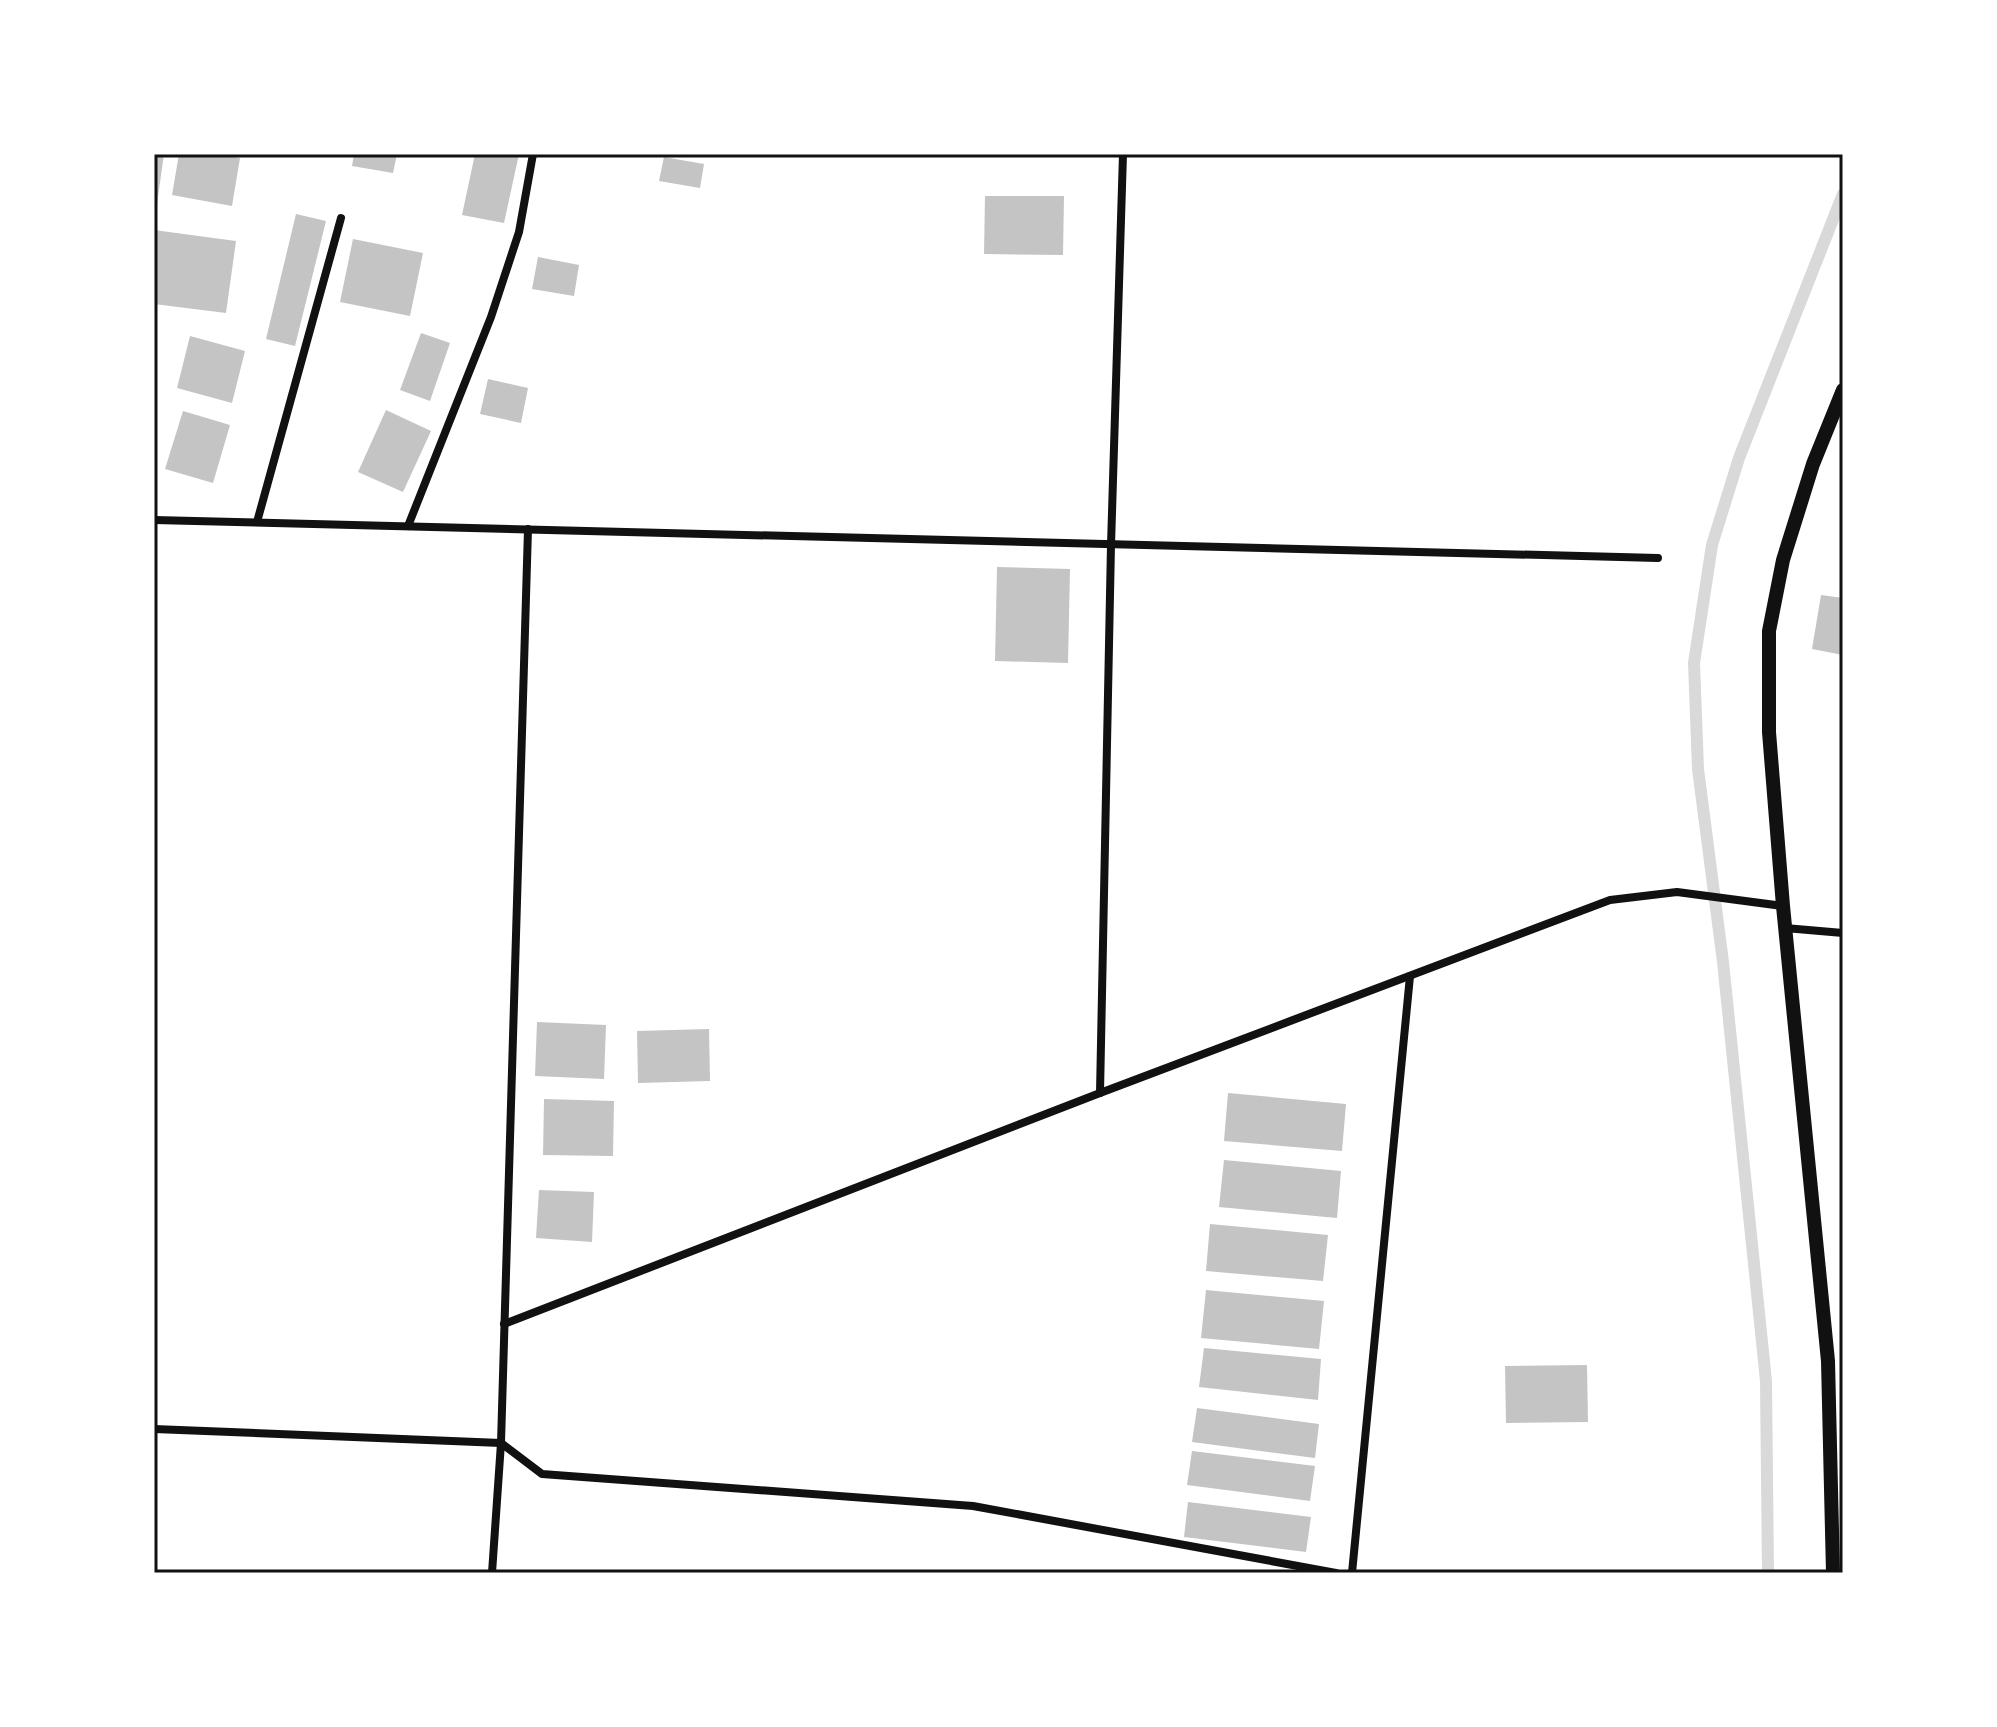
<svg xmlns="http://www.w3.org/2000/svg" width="1997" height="1727" viewBox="0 0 1997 1727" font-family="'Space Grotesk',sans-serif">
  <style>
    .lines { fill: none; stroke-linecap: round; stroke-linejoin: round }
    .stream { stroke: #d9d9d9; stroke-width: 12 }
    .building { fill: #c4c4c4 }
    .minor { stroke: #111; stroke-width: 8 }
    .tertiary { stroke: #111; stroke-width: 14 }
    .neatline { fill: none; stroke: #111; stroke-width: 3 }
  </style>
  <rect width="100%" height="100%" fill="#fff"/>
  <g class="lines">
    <polyline class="stream" points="1768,1573 1766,1381 1723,962 1698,769 1694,663 1712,545 1739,458 1843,194"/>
  </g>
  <g class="building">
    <polygon points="154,154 164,154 156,211 154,210"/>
    <polygon points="179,154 216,154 240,158 232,206 172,195"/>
    <polygon points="354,154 397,154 393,173 352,166"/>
    <polygon points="475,154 519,154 504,223 462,215"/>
    <polygon points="664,157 704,164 700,188 659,181"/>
    <polygon points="985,196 1064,196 1063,255 984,254"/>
    <polygon points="296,214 326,221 295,346 266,339"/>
    <polygon points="154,230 236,241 226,313 154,304"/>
    <polygon points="353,239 423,253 410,316 340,302"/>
    <polygon points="538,257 579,265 574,296 532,289"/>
    <polygon points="421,333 450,343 430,401 400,390"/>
    <polygon points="190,336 245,351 232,403 177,388"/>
    <polygon points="488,379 528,388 521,423 480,414"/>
    <polygon points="386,410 431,431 403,492 358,472"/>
    <polygon points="183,411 230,425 213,483 165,469"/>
    <polygon points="997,567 1070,569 1068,663 995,661"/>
    <polygon points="1821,595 1843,598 1843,655 1812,649"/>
    <polygon points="537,1022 606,1025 604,1079 535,1076"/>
    <polygon points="709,1029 710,1081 638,1083 637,1031"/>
    <polygon points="1228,1093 1346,1104 1342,1151 1224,1141"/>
    <polygon points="544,1099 614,1101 613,1156 543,1155"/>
    <polygon points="1224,1160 1341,1171 1337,1218 1219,1207"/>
    <polygon points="539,1190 594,1192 592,1242 536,1238"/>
    <polygon points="1210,1224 1328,1235 1323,1281 1206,1271"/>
    <polygon points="1206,1290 1324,1301 1319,1349 1201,1338"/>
    <polygon points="1204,1348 1321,1359 1318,1400 1199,1387"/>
    <polygon points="1587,1365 1588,1422 1506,1423 1505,1366"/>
    <polygon points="1197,1408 1319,1424 1315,1458 1192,1442"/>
    <polygon points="1192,1451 1315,1466 1310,1501 1187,1485"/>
    <polygon points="1188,1502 1311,1517 1306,1552 1184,1537"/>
  </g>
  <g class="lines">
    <g class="minor">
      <polyline points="154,520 1658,558"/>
      <polyline points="257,522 341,218"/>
      <polyline points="408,526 491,317 519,232 533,154"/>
      <polyline points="1785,928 1843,933"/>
      <polyline points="1100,1093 1111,545 1123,154"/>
      <polyline points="504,1324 1100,1093 1610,900 1677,892 1783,906"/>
      <polyline points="154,1429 501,1443 542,1474 973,1506 1336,1573"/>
      <polyline points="492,1573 501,1443 528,529"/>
      <polyline points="1352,1573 1410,976"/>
    </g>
    <polyline class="tertiary" points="1833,1573 1828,1361 1783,906 1769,732 1769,631 1783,560 1813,464 1843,390"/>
  </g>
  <rect width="1997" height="1727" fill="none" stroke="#ffffff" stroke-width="312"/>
  <rect x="156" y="156" width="1685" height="1415" class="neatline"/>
</svg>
